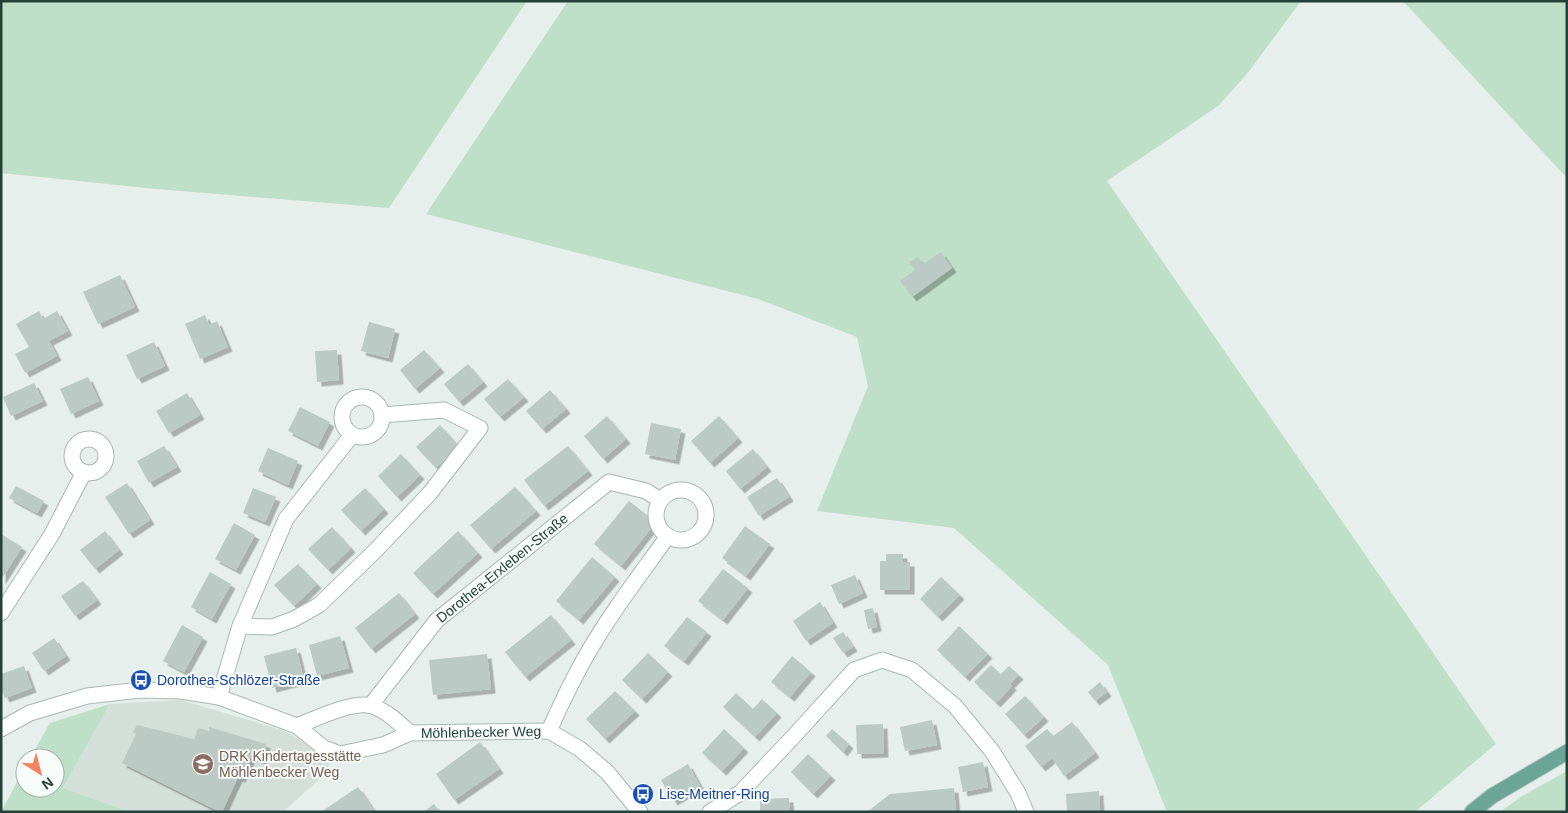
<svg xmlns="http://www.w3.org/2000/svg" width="1568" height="813" viewBox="0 0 1568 813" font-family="Arial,sans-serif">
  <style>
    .built { fill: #d4dfda }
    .green { fill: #bfe0c8 }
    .building { fill: #bbcac4; filter: url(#shadow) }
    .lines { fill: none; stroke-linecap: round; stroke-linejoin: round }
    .minor-casing { stroke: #a8b8b2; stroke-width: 17 }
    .major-casing { stroke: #c2cac8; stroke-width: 17 }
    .minor { stroke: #fff; stroke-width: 15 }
    .major { stroke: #6aa596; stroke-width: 15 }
    .labels { text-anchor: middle; stroke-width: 4; stroke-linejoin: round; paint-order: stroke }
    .street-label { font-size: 14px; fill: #24423a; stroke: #f7fbf9 }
    .transit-label { font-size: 14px; fill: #164399; stroke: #f7fbf9; text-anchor: start }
    .education-label { font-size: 14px; fill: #785e54; stroke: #f7fbf9; text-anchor: start }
  </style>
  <defs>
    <filter id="shadow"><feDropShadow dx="4.5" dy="4.5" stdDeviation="0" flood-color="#0004"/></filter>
  </defs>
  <rect width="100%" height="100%" fill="#e6efeb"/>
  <polygon class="built" points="181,700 282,730 332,755 326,773 283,812 131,812 63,788 110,704"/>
  <g class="green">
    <polygon points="1,1 527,1 389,208 156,189 1,173"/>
    <polygon points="568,1 1301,1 1247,74 1218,106 1107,181 1496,744 1415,812 1167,812 1108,665 954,528 817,511 868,386 857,337 758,299 426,214"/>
    <polygon points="1403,1 1567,1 1567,178"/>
    <polygon points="110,704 63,788 131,812 1,812 25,767 25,788 55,788 55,758 30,758 50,723"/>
    <polygon points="1567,771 1567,812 1500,812 1522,796"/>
  </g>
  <g class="building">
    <polygon points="941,252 952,268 912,297 900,281 915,270 909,262 918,257 923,264"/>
    <polygon points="120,275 135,307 98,324 83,292"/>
    <polygon points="39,311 43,319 57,311 68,331 49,341 57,356 25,373 15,354 29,347 16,324"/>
    <polygon points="205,315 209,325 217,321 228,347 200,359 185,324"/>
    <polygon points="369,322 395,329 388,358 361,351"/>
    <polygon points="154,342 165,366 137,379 126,355"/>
    <polygon points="337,350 339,380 317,382 315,351"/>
    <polygon points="424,350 440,368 415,389 400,370"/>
    <polygon points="468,364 483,382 459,402 444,384"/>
    <polygon points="88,377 99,401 71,414 60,389"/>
    <polygon points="508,379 524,397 500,417 484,399"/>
    <polygon points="34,383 43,401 11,416 3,397"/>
    <polygon points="550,390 566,409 542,429 526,411"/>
    <polygon points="187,393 200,415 169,433 156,411"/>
    <polygon points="300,407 330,422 318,446 288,431"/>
    <polygon points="607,416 626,439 603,459 584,436"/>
    <polygon points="719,416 738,438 710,463 691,441"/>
    <polygon points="651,423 681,429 675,460 645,454"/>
    <polygon points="440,425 459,446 436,468 416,447"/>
    <polygon points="164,446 177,467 149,483 137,461"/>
    <polygon points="568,446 588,471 544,506 524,480"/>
    <polygon points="268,448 298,461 288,485 258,471"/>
    <polygon points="753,449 767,467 740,489 726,471"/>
    <polygon points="401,454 420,475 397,497 378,476"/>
    <polygon points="777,478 789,497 759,516 747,497"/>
    <polygon points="127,483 150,520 129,534 105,497"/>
    <polygon points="16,486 44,501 37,513 9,498"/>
    <polygon points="515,487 536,511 491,549 470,525"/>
    <polygon points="253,488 276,497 265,522 243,513"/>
    <polygon points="365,488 384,509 361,531 341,510"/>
    <polygon points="629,501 656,522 621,566 594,544"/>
    <polygon points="234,523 255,535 236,570 215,559"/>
    <polygon points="745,526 770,544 746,576 722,558"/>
    <polygon points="332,527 351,548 328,570 308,549"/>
    <polygon points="105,531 119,550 95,569 80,550"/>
    <polygon points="458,531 478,553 433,594 413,573"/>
    <polygon points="1,534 22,547 1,580"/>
    <polygon points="886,554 903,554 903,562 910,562 910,590 880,590 880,561 886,561"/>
    <polygon points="592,557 615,577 579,620 556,601"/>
    <polygon points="298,564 317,584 294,606 274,585"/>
    <polygon points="723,569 748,588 723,620 698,601"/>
    <polygon points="210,572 231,584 212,619 191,607"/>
    <polygon points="855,575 863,593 839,604 831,585"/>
    <polygon points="941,577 960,595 938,617 920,599"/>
    <polygon points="83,581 97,600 75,616 61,596"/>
    <polygon points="399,593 415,614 371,649 355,628"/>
    <polygon points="820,602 833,623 806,641 793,621"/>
    <polygon points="873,608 877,627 868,629 864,610"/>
    <polygon points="551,615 571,640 525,677 505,652"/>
    <polygon points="687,617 707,632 684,661 664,646"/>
    <polygon points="182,625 203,637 184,672 163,661"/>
    <polygon points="959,626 988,654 965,677 937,650"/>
    <polygon points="843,632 853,647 843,653 833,638"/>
    <polygon points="340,636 349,668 317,676 309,645"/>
    <polygon points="54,638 66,656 44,671 32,653"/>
    <polygon points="296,648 304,680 272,688 264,656"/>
    <polygon points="648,653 668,672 642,699 622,680"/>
    <polygon points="487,654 491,689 433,695 429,660"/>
    <polygon points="792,656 811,672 790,697 771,682"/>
    <polygon points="991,665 1001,674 1009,666 1019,675 1010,684 1012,686 996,703 974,682"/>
    <polygon points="24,666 32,688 5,698 1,689 1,674"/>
    <polygon points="1100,682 1107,692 1095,701 1088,692"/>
    <polygon points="615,691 635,711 605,739 586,719"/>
    <polygon points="736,693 753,709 762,699 777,713 755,737 723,707"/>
    <polygon points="1025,696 1044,717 1024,735 1005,714"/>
    <polygon points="932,720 937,745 905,751 900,727"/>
    <polygon points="1072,722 1095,753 1064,776 1052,758 1041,767 1025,746 1047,729 1053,736"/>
    <polygon points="883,724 884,753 857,754 856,725"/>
    <polygon points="137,725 194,739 198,728 209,731 209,727 266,744 262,760 251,757 241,778 238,777 222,812 220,812 122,763 136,734 133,732"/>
    <polygon points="724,729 744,748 722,771 702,753"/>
    <polygon points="832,729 849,744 843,752 826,736"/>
    <polygon points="480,742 499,769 454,800 436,774"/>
    <polygon points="808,754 831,776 813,794 791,772"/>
    <polygon points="983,762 988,787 963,792 958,767"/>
    <polygon points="688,764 700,786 673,801 661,780"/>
    <polygon points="358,787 375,812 321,812"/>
    <polygon points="954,788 956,812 867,812 890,794"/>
    <polygon points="1099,791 1100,812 1067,812 1066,794"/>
    <polygon points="789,798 790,812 760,812 760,799"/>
    <polygon points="434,804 440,812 423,812"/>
  </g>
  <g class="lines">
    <g class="minor-casing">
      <g id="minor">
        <circle cx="362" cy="417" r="20"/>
        <circle cx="89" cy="456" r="17"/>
        <circle cx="681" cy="515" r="25"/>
        <polyline points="1,613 52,534 84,472"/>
        <polyline points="240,626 272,627 294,619 319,605 375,551 430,493 480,428 444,410 382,415"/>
        <polyline points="219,697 240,626 286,519 352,435"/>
        <polyline points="371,705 437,620 609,482 646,491 660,500"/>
        <path d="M 297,726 C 315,719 354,700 372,706 C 387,711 399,723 410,733"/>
        <polyline points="1,729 30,713 87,696 140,690 181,691 219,697 297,726 324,748 340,754 383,745 410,733 549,731 580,749 607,772 640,812"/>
        <path d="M 549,731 C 560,706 572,681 586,656 C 610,614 640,575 668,536"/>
        <polyline points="710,812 740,793 793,737 854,670 882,660 912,670 955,706 992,751 1018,793 1026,812"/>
      </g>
    </g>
    <g class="major-casing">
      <polyline id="major" points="1472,812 1492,796 1567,752"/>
    </g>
    <use href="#minor" class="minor"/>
    <use href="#major" class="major"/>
  </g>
  <defs>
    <g id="bus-disc" transform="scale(1.125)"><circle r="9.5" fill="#1a4fb4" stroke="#f7fbf9"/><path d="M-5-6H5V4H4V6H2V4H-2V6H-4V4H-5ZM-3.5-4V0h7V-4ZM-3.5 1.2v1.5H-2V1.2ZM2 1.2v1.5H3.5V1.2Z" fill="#fff"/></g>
    <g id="school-disc" transform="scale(1.125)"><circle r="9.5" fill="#8d6e63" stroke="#f7fbf9"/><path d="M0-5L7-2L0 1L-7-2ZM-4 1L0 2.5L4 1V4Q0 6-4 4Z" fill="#fff"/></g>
  </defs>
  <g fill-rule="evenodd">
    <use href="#bus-disc" x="141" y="680"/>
    <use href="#school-disc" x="203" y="764"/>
    <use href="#bus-disc" x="643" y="794"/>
  </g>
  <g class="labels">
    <g class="street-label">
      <text transform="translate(502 568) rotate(-39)" y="5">Dorothea-Erxleben-Straße</text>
      <text transform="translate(481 732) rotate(-1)" y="5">Möhlenbecker Weg</text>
    </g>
    <g class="transit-label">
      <text x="157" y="685">Dorothea-Schlözer-Straße</text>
      <text x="659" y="799">Lise-Meitner-Ring</text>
    </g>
    <g class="education-label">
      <text x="219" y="761">DRK Kindertagesstätte<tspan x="219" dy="16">Möhlenbecker Weg</tspan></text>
    </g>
  </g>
  <rect width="1568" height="813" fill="none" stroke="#24423a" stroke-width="5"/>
  <g transform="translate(40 773) rotate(144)"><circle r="24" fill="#f7fbf9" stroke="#a3b1ad"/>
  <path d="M0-4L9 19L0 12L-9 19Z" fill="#f4845f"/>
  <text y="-8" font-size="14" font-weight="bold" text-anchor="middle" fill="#24423a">N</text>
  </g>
</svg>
